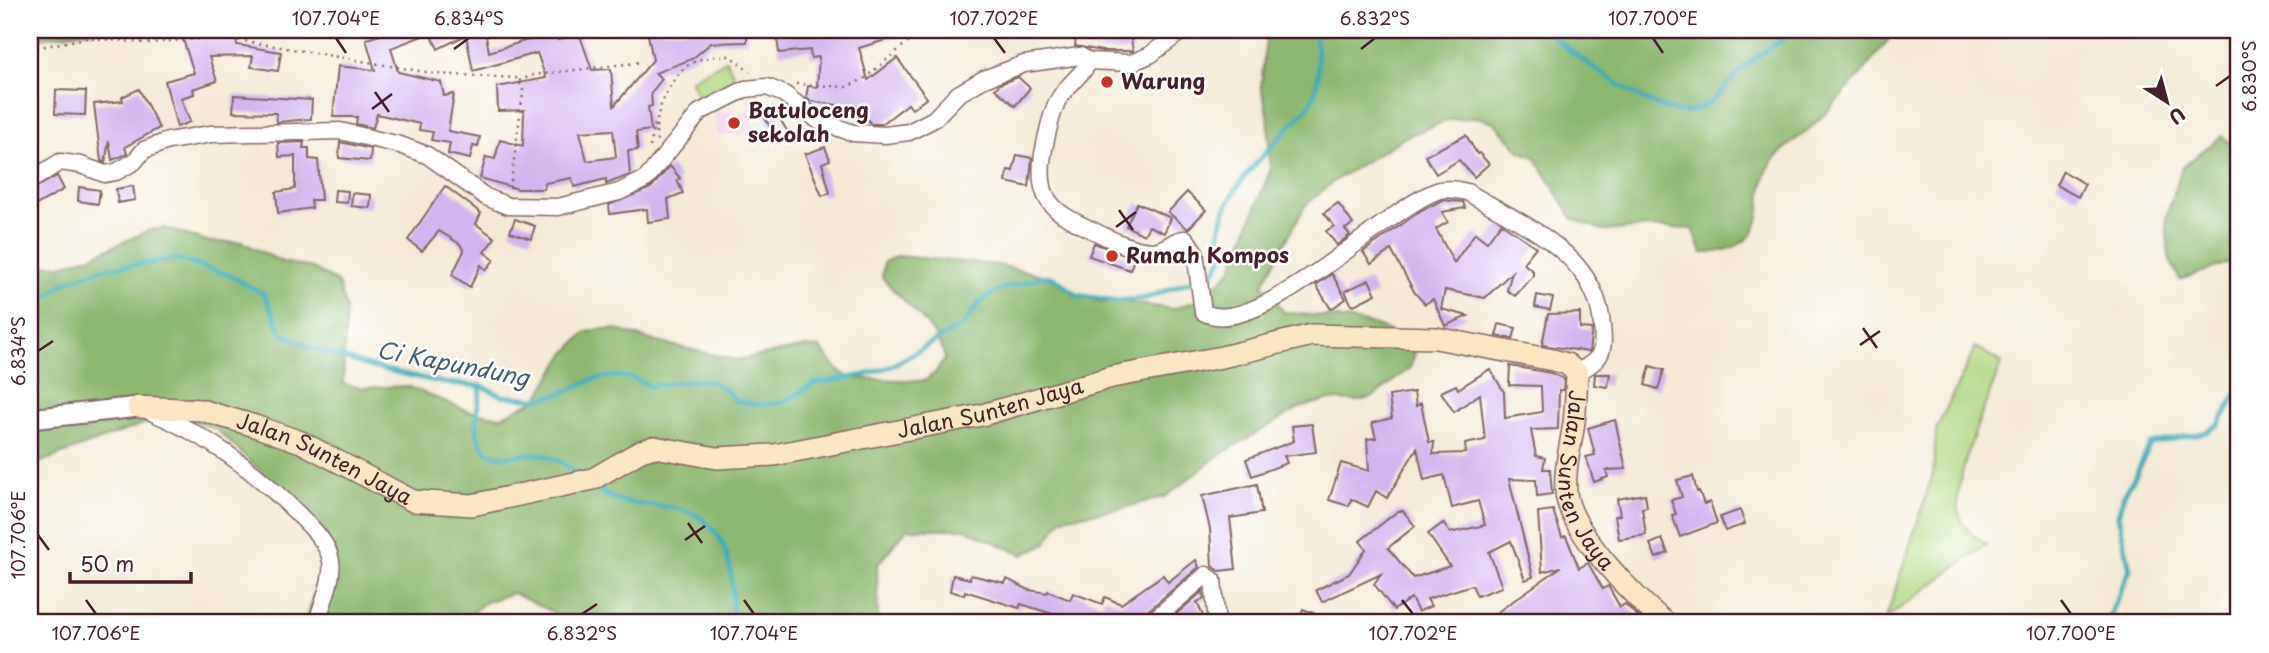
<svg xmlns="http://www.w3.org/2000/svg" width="2269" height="653" viewBox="0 0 2269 653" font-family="'Playpen Sans',sans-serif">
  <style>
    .built { fill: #eed0e7 }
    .green { fill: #b0d781; stroke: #7d7b56; stroke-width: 2 }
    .forest { fill: #8cb86f; stroke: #6b6c4d; stroke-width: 2 }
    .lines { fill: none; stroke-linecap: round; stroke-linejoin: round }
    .stream { stroke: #3dadb9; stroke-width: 5 }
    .building { fill: #d1b6ee; fill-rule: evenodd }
    .minor-casing { stroke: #856666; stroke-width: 19 }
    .tertiary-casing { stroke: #856666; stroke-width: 23 }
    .secondary-casing { stroke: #856666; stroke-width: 24 }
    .path { stroke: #856666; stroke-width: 2.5; stroke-dasharray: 2 5; stroke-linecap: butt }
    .minor { stroke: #fff; stroke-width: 16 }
    .tertiary { stroke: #fff; stroke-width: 19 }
    .secondary { stroke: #fbe6c4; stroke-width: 21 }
    .ticks { fill: none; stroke: #4a1f2b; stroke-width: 2.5 }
    .poi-dot { fill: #c8321e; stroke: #fff; stroke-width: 2.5 }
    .labels { text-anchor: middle; stroke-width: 5; stroke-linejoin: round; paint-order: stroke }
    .poi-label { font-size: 21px; font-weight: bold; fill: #4a1f2b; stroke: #fff; text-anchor: start }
    .street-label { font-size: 21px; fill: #4a1f2b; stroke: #fff }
    .water-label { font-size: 23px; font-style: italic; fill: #445f6b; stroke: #fff }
    .neatline { fill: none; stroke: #4a1f2b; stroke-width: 2.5 }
    .ticks-label { font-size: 18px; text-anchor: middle; fill: #4a1f2b }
  </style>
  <rect width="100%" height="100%" fill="#fff"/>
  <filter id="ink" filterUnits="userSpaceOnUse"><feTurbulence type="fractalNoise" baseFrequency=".0143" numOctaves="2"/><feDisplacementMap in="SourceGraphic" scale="14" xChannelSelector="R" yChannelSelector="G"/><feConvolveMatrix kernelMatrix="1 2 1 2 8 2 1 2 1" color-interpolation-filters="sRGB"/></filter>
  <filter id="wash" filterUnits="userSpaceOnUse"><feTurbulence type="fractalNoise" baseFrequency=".00686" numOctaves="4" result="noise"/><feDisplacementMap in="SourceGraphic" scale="28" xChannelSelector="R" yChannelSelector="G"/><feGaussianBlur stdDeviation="1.57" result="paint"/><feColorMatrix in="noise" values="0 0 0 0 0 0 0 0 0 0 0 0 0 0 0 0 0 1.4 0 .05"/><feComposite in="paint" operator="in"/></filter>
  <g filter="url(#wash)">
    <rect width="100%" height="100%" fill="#f3ead5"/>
    <polygon class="built" points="752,110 754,132 717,136 715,113"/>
    <g class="green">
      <polygon points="726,60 739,85 702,104 690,80"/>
      <path d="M 1976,347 L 2002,363 C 1990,393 1950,485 1959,513 C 1964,529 1974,536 1987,544 L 1886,618 L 1933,474 L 1936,430 Z"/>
    </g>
    <g class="forest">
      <polygon points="30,30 98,30 30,39"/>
      <path d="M 1277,30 L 1896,30 C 1872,62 1847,92 1819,120 C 1804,135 1782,147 1771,164 C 1755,186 1768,221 1747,239 C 1734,249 1718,253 1702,253 L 1693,229 L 1646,227 L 1604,231 L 1573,219 L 1535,157 L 1521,152 L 1494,122 L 1477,117 L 1449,120 L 1405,137 L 1331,183 L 1305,206 L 1263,284 L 1284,312 C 1323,318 1395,316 1415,354 L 1410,368 L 1373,397 L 1359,401 L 1327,400 L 1299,408 L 1218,456 L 1166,496 L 1123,508 L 1062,518 L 1046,543 L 1023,555 L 965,529 L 907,529 L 877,565 L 878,623 L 561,623 L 553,612 L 513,593 L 485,602 L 460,623 L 305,623 L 321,573 L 326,533 L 216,429 L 172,413 L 30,466 L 30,265 L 62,265 L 92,256 L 150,230 L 164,228 L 210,242 L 242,242 L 282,262 L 313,268 L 338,283 L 346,310 L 343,384 L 362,388 L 407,386 L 468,411 L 501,417 L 537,399 L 564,355 L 585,333 L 599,329 L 615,329 L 657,342 L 737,360 L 806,347 L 820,348 L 838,370 L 850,378 L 924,381 L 935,373 L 945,359 C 938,326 903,303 882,277 L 884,262 L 897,256 L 998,265 L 1055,278 L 1077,295 L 1103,302 L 1117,301 L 1173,309 L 1202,299 L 1231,270 L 1270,171 L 1268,116 L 1261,87 L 1266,36 Z"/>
      <polygon points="2222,136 2239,152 2239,259 2180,280 2169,258 2166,217 2182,167"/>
    </g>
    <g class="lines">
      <g class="stream">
        <path d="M 1545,30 C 1571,52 1653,116 1687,112 C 1711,110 1726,84 1741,70 C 1758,54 1779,42 1798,30"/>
        <polyline points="2239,237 2235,258 2239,276"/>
        <path d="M 30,314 L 33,307 L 66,282 L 101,269 L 176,259 L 227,274 L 264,294 L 281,332 L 311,348 L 372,367 L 444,383 L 481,386 L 503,396 L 537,399 L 563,393 L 594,379 L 616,376 L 633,378 L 650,386 L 698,380 L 713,382 L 727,391 L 735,401 L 764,405 L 783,402 L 816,383 L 865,375 L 892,366 L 963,325 L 980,302 L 996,291 L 1045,276 L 1055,278 L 1077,295 L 1117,301 L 1147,298 L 1185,283 L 1209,280 L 1222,258 C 1208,203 1258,163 1291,125 C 1298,118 1309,109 1312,100 C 1322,78 1317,52 1314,30"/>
        <path d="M 481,386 C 478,407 468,447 495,455 C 508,459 525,452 539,454 C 554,457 571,467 582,477"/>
        <path d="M 592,485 C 615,505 640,504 668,507 C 731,514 735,574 732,623"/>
        <polyline points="2107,623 2130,569 2118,515 2124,494 2137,473 2150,444 2207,432 2219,424 2239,390"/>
      </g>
    </g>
    <g id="blocks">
      <g class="building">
        <polygon points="180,30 235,30 237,45 281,52 278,71 251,67 253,56 209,57 217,81 193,89 194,94 181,98 190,122 177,127 165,81 194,73"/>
        <path d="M 397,30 L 485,30 L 489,52 L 534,38 L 531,30 L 554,30 L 558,40 L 579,33 L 592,70 L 611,69 L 614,106 L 653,60 L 647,30 L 747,30 L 747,42 L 711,43 L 692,59 L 655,73 L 662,79 L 651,93 L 652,106 L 648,107 L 651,130 L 636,132 L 638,150 L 628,151 L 630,175 L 606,184 L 606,179 L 574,187 L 572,178 L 545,183 L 544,189 L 518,189 L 480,178 L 486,157 L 495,159 L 500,140 L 523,146 L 524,110 L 498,111 L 497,87 L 546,78 L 537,53 L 473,71 L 466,35 L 438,49 L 430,33 L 391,48 L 398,72 L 441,82 L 444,96 L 454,94 L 448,131 L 480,137 L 478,147 L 473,146 L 470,159 L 448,154 L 450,143 L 431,140 L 433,132 L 419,130 L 420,124 L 377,114 L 373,128 L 356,124 L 357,117 L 333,117 L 338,66 L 375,70 L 366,39 ZM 613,130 L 616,157 L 587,161 L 580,132 Z"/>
        <polygon points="776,30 827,30 827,36 848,30 908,30 909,33 859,48 868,80 897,58 927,98 912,109 908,104 882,124 871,124 857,106 845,112 842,106 811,101 806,98 808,86 817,87 819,57 811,58 810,50 779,53"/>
        <polygon points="1077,30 1104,30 1103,36 1130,32 1133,51 1102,51 1075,46"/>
        <polygon points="1018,77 1030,88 1015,106 995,89 1000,84"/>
        <polygon points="139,89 159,128 125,147 127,154 112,160 109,141 105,163 101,161 94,104 123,101 122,97"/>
        <polygon points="56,90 86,91 85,115 55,114"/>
        <polygon points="234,95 312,100 311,119 277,122 276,113 233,112"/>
        <polygon points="773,107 790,136 779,143 762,113"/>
        <polygon points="1466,135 1477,154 1479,153 1489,164 1474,177 1459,160 1436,174 1425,156"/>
        <polygon points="304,142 303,148 309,148 309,159 318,160 321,200 311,200 312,208 278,213 276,192 295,189 295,156 279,157 278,143"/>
        <polygon points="340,142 371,149 370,161 339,158"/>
        <polygon points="825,147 830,160 822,163 830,193 822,196 805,154"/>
        <polygon points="1017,155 1032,158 1029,187 1006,182 1008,170 1013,171"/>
        <polygon points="670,166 680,178 677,180 683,193 668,199 670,219 648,222 647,209 610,214 609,205 651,188"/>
        <polygon points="2063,171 2085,184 2078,197 2056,185"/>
        <polygon points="57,176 64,189 36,205 30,191"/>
        <polygon points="133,186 135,200 118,203 116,189"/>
        <polygon points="445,186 481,213 476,224 495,238 484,252 494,260 486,270 481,265 470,287 452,275 464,251 460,244 439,231 422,251 408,240"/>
        <polygon points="79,187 100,190 98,204 78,201"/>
        <polygon points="335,190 348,191 347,203 334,202"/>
        <polygon points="1187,192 1206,210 1188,229 1168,212"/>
        <polygon points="352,193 371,195 370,208 351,206"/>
        <polygon points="1443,200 1463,202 1465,208 1442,212 1448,222 1436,229 1454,263 1475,233 1487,242 1501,223 1536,247 1523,263 1533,271 1533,276 1515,296 1507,290 1512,272 1485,298 1445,290 1441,309 1468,316 1445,326 1433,299 1425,304 1415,293 1391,250 1371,264 1363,252 1422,210"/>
        <polygon points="1137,203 1171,218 1164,233 1149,226 1144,235 1126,226"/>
        <polygon points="1338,203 1353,224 1345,229 1350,235 1337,245 1326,231 1334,226 1324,213"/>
        <polygon points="515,219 535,226 531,239 510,232"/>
        <polygon points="1094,243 1134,259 1130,270 1089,256"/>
        <polygon points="1332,274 1346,299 1331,309 1316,285"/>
        <polygon points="1369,280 1376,294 1352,306 1345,291"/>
        <polygon points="1537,295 1553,298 1550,310 1535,307"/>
        <polygon points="1580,313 1580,328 1592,329 1589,352 1542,345 1548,314"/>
        <polygon points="1499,324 1516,328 1513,339 1496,336"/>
        <polygon points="1510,366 1551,373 1564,379 1563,390 1559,390 1558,429 1531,430 1536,456 1545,458 1543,469 1550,469 1552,494 1537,496 1536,480 1509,479 1533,577 1525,580 1511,541 1489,552 1502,587 1477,596 1472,585 1427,599 1431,606 1418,612 1411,598 1394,610 1374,584 1381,574 1322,602 1316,590 1349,574 1366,549 1360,541 1398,511 1403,511 1415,526 1388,548 1413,578 1450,566 1428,534 1443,523 1450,533 1485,525 1478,501 1452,508 1444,475 1424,480 1417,448 1387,498 1376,491 1368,507 1351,499 1349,506 1329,500 1341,463 1369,471 1367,439 1376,438 1372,423 1392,418 1389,396 1414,392 1416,406 1421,403 1429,442 1434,442 1433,454 1466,453 1465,444 1485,440 1480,394 1454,412 1441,392 1456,385 1458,389 1490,369 1504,392 1505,418 1542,412 1541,386 1509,385"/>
        <polygon points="1650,366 1664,370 1658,389 1645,385"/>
        <polygon points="1595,374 1610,374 1608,387 1594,385"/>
        <polygon points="1615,420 1626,469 1606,470 1608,477 1594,482 1586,457 1595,455 1588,428"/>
        <polygon points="1312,424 1316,452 1284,456 1287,463 1252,476 1246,459 1294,441 1292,426"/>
        <polygon points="1693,476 1697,492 1699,491 1704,504 1710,502 1717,523 1680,537 1672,515 1676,514 1671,500 1682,497 1677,480"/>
        <polygon points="1257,484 1262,513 1230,518 1236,569 1219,571 1212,566 1210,529 1202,496"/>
        <polygon points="1645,494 1647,507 1642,508 1646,535 1619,539 1615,516 1620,515 1617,499"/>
        <polygon points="1553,510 1562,537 1566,536 1579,568 1588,563 1603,589 1608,586 1620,607 1625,604 1639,617 1628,623 1613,623 1608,615 1596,623 1582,623 1575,614 1557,623 1482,623 1561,567 1542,572 1538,512"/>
        <polygon points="1740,510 1745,524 1725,531 1720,517"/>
        <polygon points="1662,539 1668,553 1656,558 1650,544"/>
        <polygon points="1196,560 1199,567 1143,615 1140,623 1081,623 1021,604 1019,608 965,591 964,595 950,591 953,575 970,579 971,575 1005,583 1007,579 1029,590 1047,593 1048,591 1070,600 1073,593 1102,604 1105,597 1121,604 1163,575 1168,582"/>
        <polygon points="1203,591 1204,599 1197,602 1206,623 1166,623"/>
        <polygon points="1303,609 1338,623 1297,623"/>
      </g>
    </g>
  </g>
  <g filter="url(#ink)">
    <use href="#blocks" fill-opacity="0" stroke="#856666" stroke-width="2"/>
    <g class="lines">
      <g class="minor-casing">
        <g id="minor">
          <path d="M 1089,61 C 1086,72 1061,89 1055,107 C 1049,122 1046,139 1043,154 C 1035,204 1056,213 1096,232 C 1114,241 1132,250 1152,251 C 1165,251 1175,238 1186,239 L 1195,252 L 1203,312 C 1257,343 1388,205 1440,190 C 1449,188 1458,190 1467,192 C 1523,225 1597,253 1602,326 C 1605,354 1601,359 1577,373"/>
          <polyline points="30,181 60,162 81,165 105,174 116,172 134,162 144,150 168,141 211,134 340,131 400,145 427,155 486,197 508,206 558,207 619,192 646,179 700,112 745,89 767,87 784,94 819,121 853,133 885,135 909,132 934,119 958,94 984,79 1024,64 1080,56 1089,61 1131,63 1150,55 1183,30"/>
          <path d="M 149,411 C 207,435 253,469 297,513 C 310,526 328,542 331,561 C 334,579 321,605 317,623"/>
          <polyline points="1150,623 1206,575 1213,580 1217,623"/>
        </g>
      </g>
      <g class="tertiary-casing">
        <polyline id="tertiary" points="30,419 138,407"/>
      </g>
      <g class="secondary-casing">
        <g id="secondary">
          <path id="s1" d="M 138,407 L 201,410 L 255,426 L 301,442 L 413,501 L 472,505 L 593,479 L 641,451 L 654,447 L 717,458 L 774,455 L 982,415 L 1112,377 L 1222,357 L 1312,335 L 1436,338 L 1553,360 L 1567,364 L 1577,373 C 1576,390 1576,406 1574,422 C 1571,446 1564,467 1566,492 C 1569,531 1636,600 1666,623"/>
        </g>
      </g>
      <g class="path">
        <polyline points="30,49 87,38 147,43 222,37 437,74 516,78 523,88 523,94 510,189"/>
        <polyline points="519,81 533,75 643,62"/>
        <polyline points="796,84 846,87 864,79 910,40 910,30"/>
        <path d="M 657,141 C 652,117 668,81 687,66 C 699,57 715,56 730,56 L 750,72"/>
        <polyline points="650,147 655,123"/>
      </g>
      <use href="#minor" class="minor"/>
      <use href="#tertiary" class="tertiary"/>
      <use href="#secondary" class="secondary"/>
    </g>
  </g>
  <path class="ticks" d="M 336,38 L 346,53M 994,38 L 1005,53M 1653,38 L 1663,53M 454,49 L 469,38M 1361,49 L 1375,38M 2216,86 L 2230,76M 375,92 L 389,112M 372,109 L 392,94M 1119,210 L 1133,230M 1116,227 L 1136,212M 1863,328 L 1877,348M 1860,345 L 1880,331M 38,351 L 53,341M 688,523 L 702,543M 38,535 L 49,550M 685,540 L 705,526M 86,600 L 96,614M 744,600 L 754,614M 1402,600 L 1413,614M 2061,600 L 2071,614M 582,614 L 597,604"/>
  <g class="poi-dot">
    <circle cx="1107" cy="82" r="7"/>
    <circle cx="734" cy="123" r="7"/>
    <circle cx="1112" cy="256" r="7"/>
  </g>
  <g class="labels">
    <g class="poi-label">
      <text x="1121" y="89">Warung</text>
      <text x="748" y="118">Batuloceng<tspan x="748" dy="24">sekolah</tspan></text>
      <text x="1126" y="263">Rumah Kompos</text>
    </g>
    <g class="street-label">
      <text dy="7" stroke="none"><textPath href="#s1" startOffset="889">Jalan Sunten Jaya</textPath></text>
      <text dy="7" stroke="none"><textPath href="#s1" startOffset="196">Jalan Sunten Jaya</textPath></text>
      <text dy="7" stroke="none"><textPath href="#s1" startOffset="1603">Jalan Sunten Jaya</textPath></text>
    </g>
    <g class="water-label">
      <text transform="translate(453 364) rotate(11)" y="8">Ci Kapundung</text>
    </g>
  </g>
  <rect width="2269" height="653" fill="none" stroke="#fff" stroke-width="77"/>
  <g transform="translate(2167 102) rotate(144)" stroke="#ffffff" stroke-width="5" paint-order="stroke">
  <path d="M0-5L12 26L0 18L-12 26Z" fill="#4a1f2b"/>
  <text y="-10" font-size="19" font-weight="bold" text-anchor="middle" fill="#4a1f2b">U</text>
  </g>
  <path d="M70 572v10h121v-10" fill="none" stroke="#4a1f2b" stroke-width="3.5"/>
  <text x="80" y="572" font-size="21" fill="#4a1f2b" stroke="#ffffff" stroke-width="5" paint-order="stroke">50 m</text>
  <rect x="38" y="38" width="2192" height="576" class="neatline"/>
  <g class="ticks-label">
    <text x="336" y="25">107.704°E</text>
    <text x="469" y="25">6.834°S</text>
    <text x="994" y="25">107.702°E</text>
    <text x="1375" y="25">6.832°S</text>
    <text x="1653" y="25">107.700°E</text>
    <text transform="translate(2250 76) rotate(-90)" y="6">6.830°S</text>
    <text transform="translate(19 351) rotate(-90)" y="6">6.834°S</text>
    <text transform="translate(19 535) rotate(-90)" y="6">107.706°E</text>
    <text x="96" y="640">107.706°E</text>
    <text x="582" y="640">6.832°S</text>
    <text x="754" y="640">107.704°E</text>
    <text x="1413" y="640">107.702°E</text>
    <text x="2071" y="640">107.700°E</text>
  </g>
</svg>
